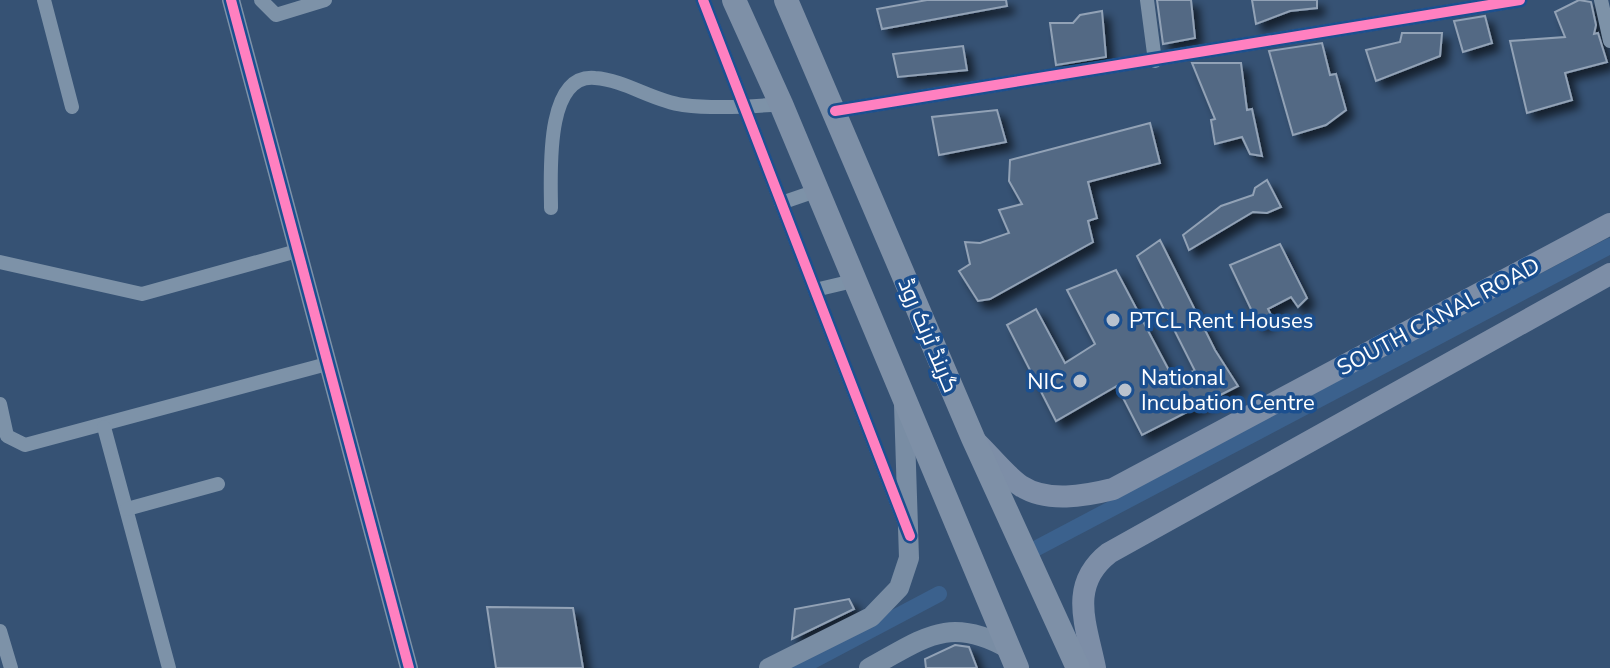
<svg xmlns="http://www.w3.org/2000/svg" width="1610" height="668" viewBox="0 0 1610 668" font-family="'Nunito Sans',Cairo,sans-serif">
  <style>
    .lines { fill: none; stroke-linecap: round; stroke-linejoin: round }
    .canal { stroke: #3b618d; stroke-width: 16 }
    .building { fill: #526984; stroke: #92a2b6; stroke-width: 2; filter: url(#shadow) }
    .minor { stroke: #7d92a8; stroke-width: 14 }
    .tertiary { stroke: #7d92a8; stroke-width: 18 }
    .secondary { stroke: #798da4; stroke-width: 20 }
    .primary { stroke: #7d8ea7; stroke-width: 22 }
    .trunk { stroke: #7e90a7; stroke-width: 24 }
    .cycleway-casing { stroke: #1b4f8f; stroke-width: 15 }
    .cycleway { stroke: #ff80c0; stroke-width: 10 }
    .poi-dot { fill: #b9c2ce; stroke: #1b4f8f; stroke-width: 3 }
    .labels { text-anchor: middle; stroke-width: 7; stroke-linejoin: round; paint-order: stroke }
    .street-label { font-size: 22px; fill: #fff; stroke: #1b4f8f }
    .poi-label { font-size: 22px; fill: #fff; stroke: #1b4f8f; text-anchor: start }
  </style>
  <defs>
    <filter id="shadow"><feDropShadow dx="7" dy="7" stdDeviation="4" flood-color="#0009"/></filter>
  </defs>
  <rect width="100%" height="100%" fill="#365274"/>
  <g class="lines">
    <g class="canal">
      <polyline points="1035,549 1610,246"/>
      <polyline points="799,668 939,594"/>
    </g>
  </g>
  <g class="building">
    <polygon points="927,0 1006,0 1007,6 882,29 877,9"/>
    <polygon points="1157,0 1191,0 1195,38 1163,44"/>
    <polygon points="1252,0 1317,0 1317,8 1290,11 1256,24"/>
    <polygon points="1579,0 1591,2 1596,25 1594,34 1598,33 1607,62 1565,73 1572,100 1527,113 1510,41 1565,37 1555,12"/>
    <polygon points="1102,11 1106,57 1056,65 1050,23 1073,23 1080,15"/>
    <polygon points="1485,16 1492,43 1463,52 1454,21"/>
    <polygon points="1402,33 1442,33 1440,56 1376,81 1366,50 1400,42"/>
    <polygon points="1322,43 1330,75 1336,74 1346,110 1326,125 1293,135 1269,51"/>
    <polygon points="963,46 967,70 898,77 893,54"/>
    <polygon points="1192,63 1241,63 1247,110 1252,109 1262,156 1250,154 1242,137 1215,144 1211,120 1215,119"/>
    <polygon points="997,110 1006,142 939,155 932,117"/>
    <polygon points="1150,123 1160,163 1088,182 1097,218 1088,221 1093,242 990,299 978,301 959,271 970,264 965,242 980,243 1009,233 999,210 1022,204 1009,181 1010,160"/>
    <polygon points="1267,180 1281,207 1267,213 1253,212 1189,250 1183,235 1221,206 1253,195 1255,188"/>
    <polygon points="1160,240 1215,350 1238,386 1142,435 1117,386 1056,421 1007,325 1036,309 1065,363 1095,344 1067,290 1116,270 1172,376 1195,371 1137,256"/>
    <polygon points="1280,244 1307,298 1298,307 1291,297 1268,309 1272,317 1259,326 1230,265"/>
    <polygon points="849,599 854,609 792,639 795,609"/>
    <polygon points="487,607 573,608 583,668 496,668"/>
    <polygon points="955,645 969,647 977,668 926,668 925,659"/>
  </g>
  <g class="lines">
    <g class="minor">
      <polyline points="44,0 72,107"/>
      <polyline points="261,0 276,15 325,0"/>
      <polyline points="703,0 904,521"/>
      <polyline points="1147,0 1155,61"/>
      <polyline points="1601,0 1610,41"/>
      <polyline points="835,111 1520,0"/>
      <polyline points="781,203 816,191"/>
      <path d="M 551,208 C 551,176 544,73 595,78 C 625,80 653,101 683,105 C 715,109 749,107 781,104"/>
      <polyline points="0,262 142,294 297,251"/>
      <polyline points="815,290 853,281"/>
      <polyline points="0,404 7,436 25,445 327,364"/>
      <polyline points="104,427 169,668"/>
      <polyline points="127,509 218,484"/>
      <polyline points="0,631 11,668"/>
    </g>
    <polyline class="tertiary" points="231,0 409,668"/>
    <g class="secondary">
      <polyline points="769,668 871,617 899,588 909,558 904,405"/>
      <path d="M 869,668 C 923,639 949,614 1009,649"/>
    </g>
    <g class="primary">
      <path d="M 976,442 C 990,455 1005,475 1021,486 C 1047,503 1085,496 1113,489 L 1610,224"/>
      <path d="M 1095,668 C 1086,624 1068,585 1109,553 L 1610,274"/>
    </g>
    <g class="trunk">
      <polyline points="734,0 781,104 1017,668"/>
      <polyline points="786,0 973,438 1078,668"/>
    </g>
    <g class="cycleway-casing">
      <g id="cycleway">
        <polyline points="231,0 409,668"/>
        <polyline points="703,0 910,536"/>
        <polyline points="835,111 1520,0"/>
      </g>
    </g>
    <use href="#cycleway" class="cycleway"/>
  </g>
  <g class="poi-dot">
    <circle cx="1113" cy="320" r="8"/>
    <circle cx="1080" cy="381" r="8"/>
    <circle cx="1125" cy="390" r="8"/>
  </g>
  <g class="labels">
    <g class="street-label">
      <text transform="translate(1438 316) rotate(-28)" y="8">SOUTH CANAL ROAD</text>
      <text transform="translate(929 335) rotate(67)" y="8">گرینڈ ٹرنک روڈ</text>
    </g>
    <g class="poi-label">
      <text x="1129" y="328">PTCL Rent Houses</text>
      <text x="1141" y="385">National<tspan x="1141" dy="25">Incubation Centre</tspan></text>
      <text x="1064" y="389" text-anchor="end">NIC</text>
    </g>
  </g>
</svg>
